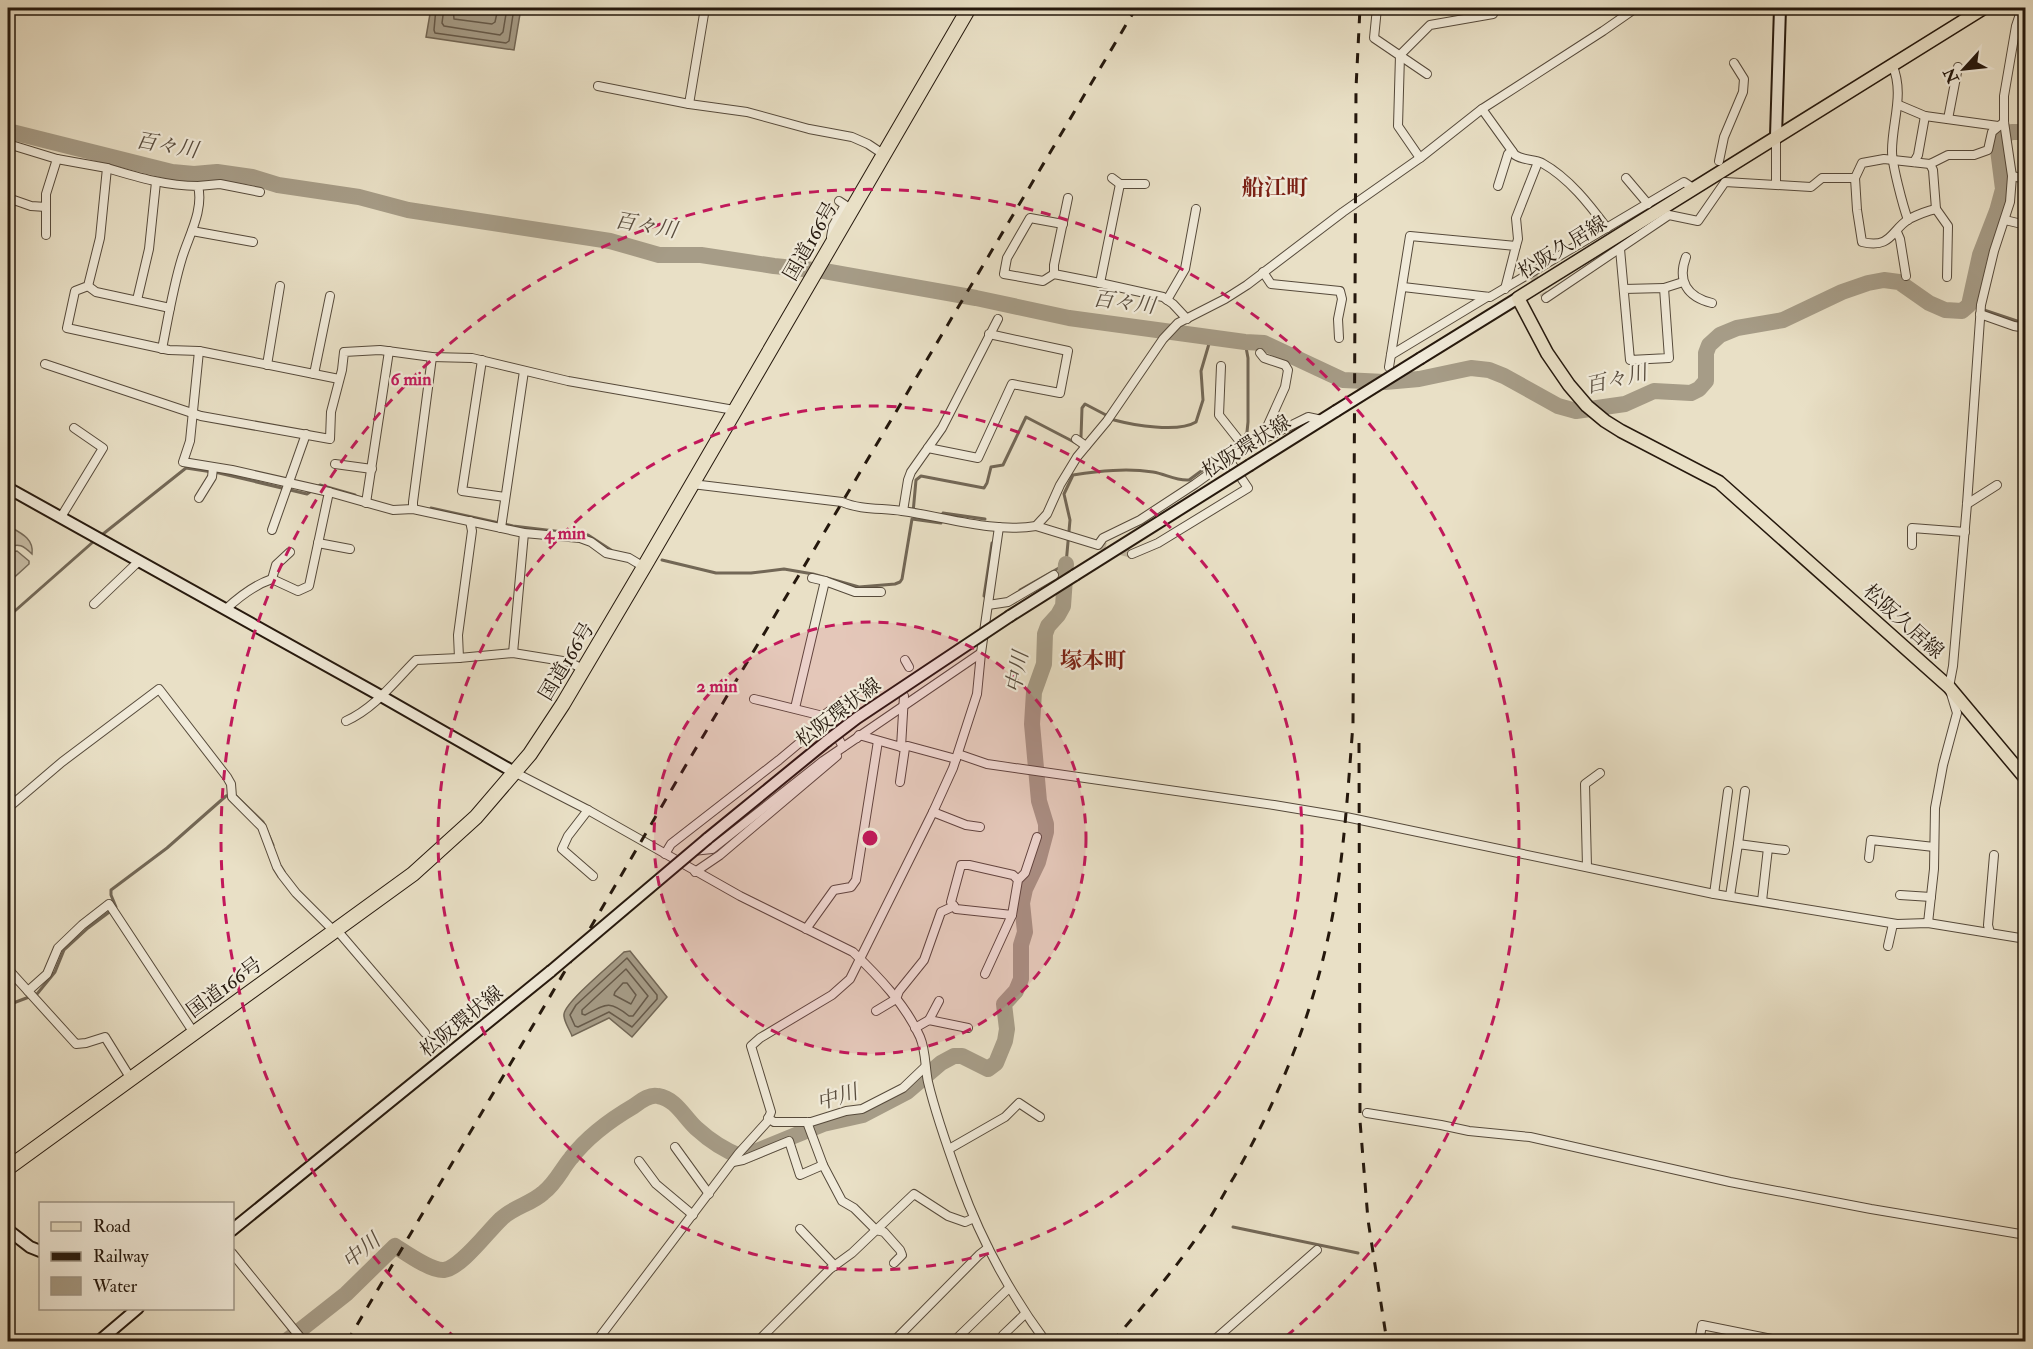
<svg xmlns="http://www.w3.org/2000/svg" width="2033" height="1349" viewBox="0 0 2033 1349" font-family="'IM FELL Double Pica','Noto Serif JP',serif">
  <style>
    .green { fill: #c8bea7; stroke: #766b5a; stroke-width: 1.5 }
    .water { fill: #a69c87; stroke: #726756; stroke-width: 1.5 }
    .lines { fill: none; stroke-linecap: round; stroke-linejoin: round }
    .shore { stroke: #665a4a; stroke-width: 1.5 }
    .stream { stroke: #726756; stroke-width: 3 }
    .river { stroke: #a69c87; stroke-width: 16 }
    .street-tunnel { stroke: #c2b8a1; stroke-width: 8; stroke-dasharray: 8 4; stroke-linecap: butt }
    .street-casing { stroke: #564a3b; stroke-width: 10 }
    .secondary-casing { stroke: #25180d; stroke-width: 14 }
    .primary-casing { stroke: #25180d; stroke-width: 15 }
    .highway-casing { stroke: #25180d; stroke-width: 16 }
    .street { stroke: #f1ebda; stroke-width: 8 }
    .secondary { stroke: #f1ebda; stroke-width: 10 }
    .primary { stroke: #e9e0c6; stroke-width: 12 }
    .highway { stroke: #e9e0c6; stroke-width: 14 }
    .rail { stroke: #25180d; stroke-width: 3; stroke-dasharray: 10 10; stroke-linecap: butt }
    .secondary-bridge-casing { stroke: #25180d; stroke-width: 14; stroke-linecap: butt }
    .secondary-bridge { stroke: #f1ebda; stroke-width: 10 }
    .ring { fill: none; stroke: #c2185b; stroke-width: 3; stroke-dasharray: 10 8 }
    .labels { text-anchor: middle; stroke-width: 4.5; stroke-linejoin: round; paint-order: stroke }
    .street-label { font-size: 20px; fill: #25180d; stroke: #f1ebda }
    .water-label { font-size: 21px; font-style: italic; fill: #594d3e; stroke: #f1ebda }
    .quarter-label { font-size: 22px; font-weight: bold; fill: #7a1f14; stroke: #f1ebda }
    .centre { fill: #c2185b; stroke: #f1ebda; stroke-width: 3 }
    .ring-label { font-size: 18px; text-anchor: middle; font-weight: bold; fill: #c2185b; stroke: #f1ebda; stroke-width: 4.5; stroke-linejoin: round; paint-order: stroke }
  </style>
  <rect width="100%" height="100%" fill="#e9e0c6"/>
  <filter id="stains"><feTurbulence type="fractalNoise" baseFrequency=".00333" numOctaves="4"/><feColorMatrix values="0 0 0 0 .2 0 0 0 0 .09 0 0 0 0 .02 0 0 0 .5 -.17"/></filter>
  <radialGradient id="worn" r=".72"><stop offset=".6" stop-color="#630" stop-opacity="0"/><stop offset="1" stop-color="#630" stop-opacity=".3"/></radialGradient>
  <g class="green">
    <path d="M 12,528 C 23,534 34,540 32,554 C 24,546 18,542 8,548 L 8,531 Z"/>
    <polygon points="17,551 29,561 29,564 8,583 8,558 12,552"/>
  </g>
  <g class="water">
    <polygon points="431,8 521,8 514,50 426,37"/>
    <path d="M 630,951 L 667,997 L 632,1037 L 609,1018 L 572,1036 C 570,1030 563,1021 564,1014 C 566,1001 613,963 624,952 Z"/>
  </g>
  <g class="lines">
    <g class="shore">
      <polyline points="436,8 434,30 435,33 506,43 509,41 514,8"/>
      <polyline points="444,8 442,23 444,26 500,35 503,32 507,8"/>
      <polyline points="453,8 454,19 492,24 495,22 498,8"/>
      <polygon points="627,958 657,995 657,999 632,1027 609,1012 578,1027 575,1026 570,1015 576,1005"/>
      <path d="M 626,969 L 648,996 L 633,1016 L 629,1016 C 609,1000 606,1004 585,1015 L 582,1014 L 582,1010 Z"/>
      <polygon points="623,983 627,983 636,995 631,1004 614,995 615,992"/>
    </g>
    <g class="stream">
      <polyline points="1969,305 2026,324"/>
      <path d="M 1114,420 C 1133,425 1178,433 1196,422 L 1203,400 L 1201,371 L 1211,337"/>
      <polyline points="431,508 513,526 588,535 611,550"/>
      <polyline points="913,513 916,480 921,476 984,488 987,483 991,467 1003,465 1026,417 1076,443 1081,437 1082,408 1085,404 1106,415"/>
      <polyline points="943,513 985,519"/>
      <polyline points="103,534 186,468 219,473 307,494 320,485 355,495"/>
      <polyline points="662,560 716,573 751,573 784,569 813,574 859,587 895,584 900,582 902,579 912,519 941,523"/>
      <path d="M 1020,590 L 1066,564 L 1070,520 L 1064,494 L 1073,475 C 1100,471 1126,468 1153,472 C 1166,474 1175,481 1189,480 L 1242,441 L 1247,432 L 1248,422 L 1248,358 L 1245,342"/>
      <polyline points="984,596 992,543"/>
      <polyline points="8,617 93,542"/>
      <polyline points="8,1005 37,994 55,972 64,950 88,928 116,907 111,895 111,890 167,848 226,796 234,794 263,822 273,845"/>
      <polyline points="1233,1227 1358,1253"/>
    </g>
    <g class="river">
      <polyline points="8,131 172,172 194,174 217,172 252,177 278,185 359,197 408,210 610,241 659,255 701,255 774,266 824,271 976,298 1069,318 1245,342 1264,343 1343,380 1385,382 1419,379 1471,368 1489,370 1504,376 1558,406 1576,411 1625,404 1654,391 1691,393 1699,389 1706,381 1706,353 1709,345 1720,335 1737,328 1783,320 1842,292 1868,283 1884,280 1899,282 1929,303 1945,310 1962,311 1969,305 1980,255 1997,211 2003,189 1997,142 1999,136 2012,132 2026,132"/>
      <path d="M 285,1342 L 346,1294 L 395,1246 C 406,1253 431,1271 444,1270 C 461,1268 488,1231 501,1219 C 513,1207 531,1204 543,1193 C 556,1183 561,1170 571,1158 C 588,1136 610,1120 634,1106 C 641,1101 649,1094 658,1096 C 676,1099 684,1117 696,1128 C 708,1139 726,1151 742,1157 L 823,1124 L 863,1115 L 907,1092 L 941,1063 L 954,1056 L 962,1056 L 988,1069 L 996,1063 L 1005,1041 L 1007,1029 L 1004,1004 L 1016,991 L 1021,979 L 1021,945 L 1025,932 L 1022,903 L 1025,889 L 1038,862 L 1046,832 L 1046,824 L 1039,801 L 1032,724 L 1034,692 L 1044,664 L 1045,634 L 1048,626 L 1058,615 L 1063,606 L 1066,564"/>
    </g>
    <g class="street-tunnel">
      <polyline points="1531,272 1546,298"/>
      <polyline points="1098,545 1132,554"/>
    </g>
    <g class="street-casing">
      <g id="street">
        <polyline points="1377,8 1374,38 1427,74"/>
        <path d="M 1892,64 C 1905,94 1892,121 1892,151 C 1892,165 1903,206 1908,220"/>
        <polyline points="598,86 689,104 747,112 809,129 852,137 868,144 883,154"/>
        <polyline points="689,104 705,8"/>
        <polyline points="1899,105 1925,116 1998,126"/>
        <path d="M 1482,109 L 1515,155 C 1524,161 1534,159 1542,163 C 1569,178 1589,204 1607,228"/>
        <polyline points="1948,119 1958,67"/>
        <polyline points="1776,136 1776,184"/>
        <polyline points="8,144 57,159 107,168 100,238 88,286 75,291 67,328 169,350 199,351 339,379"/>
        <polyline points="1420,158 1398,126 1400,55 1430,25 1493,14 1492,8"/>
        <polyline points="1719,161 1724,137 1743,92 1744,79 1734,63"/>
        <polyline points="1914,162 1918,155 1925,116"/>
        <polyline points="1930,164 1933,170 1936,209 1948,226 1947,277"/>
        <path d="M 107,168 C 137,177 166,186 198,186 C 204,210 189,235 182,258 C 173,287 168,319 162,349"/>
        <polyline points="2012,176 2026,179"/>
        <polyline points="1112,178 1120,184 1145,184"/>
        <polyline points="1626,178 1648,204"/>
        <polyline points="198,186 220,184 260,192"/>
        <polyline points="1498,186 1508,154 1512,151"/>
        <polyline points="8,198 31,206 46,207 46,194 57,159"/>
        <polyline points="46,207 46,235"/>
        <path d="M 1936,209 C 1927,211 1917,215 1909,219 C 1891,230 1892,249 1862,242 L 1857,210 L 1855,178 L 1862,163 L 1884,159 L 1930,164 L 1948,155 L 1974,155 L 1988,150 L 1992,132 L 2004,122"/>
        <polyline points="2005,220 2026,225"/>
        <polyline points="1063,224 1030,218 1007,258 1004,274 1043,281 1054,274 1100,283 1120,184"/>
        <polyline points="192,231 253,242"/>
        <polyline points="1897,232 1900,239 1906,276"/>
        <polyline points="831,237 833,226 845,205 839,201"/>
        <polyline points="1516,246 1518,239 1516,218 1538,162"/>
        <polyline points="1620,249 1630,360 1669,358 1664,288 1624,289"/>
        <path d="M 1686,257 C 1677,281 1687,297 1712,303"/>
        <polyline points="1263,272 1271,284 1340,291 1342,299 1338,319 1339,338"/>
        <polyline points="1054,274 1054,265 1068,198"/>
        <polyline points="1100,283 1163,297 1173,304 1187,319"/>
        <polyline points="88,286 96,292 170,308"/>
        <polyline points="1403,287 1490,297 1684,182 1693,188"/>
        <polyline points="1664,288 1683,282"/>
        <polyline points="1546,298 1669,215 1698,221 1725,182 1811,187 1822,178 1855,178"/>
        <polyline points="137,300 149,249 156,182"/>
        <polyline points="1167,300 1185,269 1196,209"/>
        <polyline points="1980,314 2014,326 2026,328"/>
        <path d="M 199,351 L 190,441 L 183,462 L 232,470 L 329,492 L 309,586 L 298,591 L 272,579 C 254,585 240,596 226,609"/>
        <polyline points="1260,353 1264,358 1285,365 1288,370 1285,387 1267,427 1270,436"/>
        <polyline points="1391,355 1487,297"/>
        <polyline points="482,360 462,491 505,497"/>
        <polyline points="45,364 201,416 330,439 331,412 342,370 344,352 380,350 432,357 472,358 568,381 734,410"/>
        <polyline points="267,365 280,286"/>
        <polyline points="1221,366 1219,415 1245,448"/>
        <polyline points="1389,367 1410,236 1516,246 1505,289"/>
        <polyline points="314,374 330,296"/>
        <polyline points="8,378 8,377"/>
        <polyline points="1076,439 1086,446"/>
        <polyline points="928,448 978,458 1012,384 1060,393 1068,351 989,334"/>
        <polyline points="335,464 372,469"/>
        <path d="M 692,484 L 842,502 C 860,510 883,508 902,511 C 946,517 992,533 1036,526 L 1047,514 L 1060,485 L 1077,457 L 1107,421 L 1163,339 L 1178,323 L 1225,299 L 1247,285 L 1343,212 L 1420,158 L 1482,109 L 1603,31 L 1636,8"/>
        <polyline points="329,492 393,510 413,509 524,533 580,538 591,542 606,553 629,558 644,567"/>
        <polyline points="199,498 212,477 213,468"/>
        <polyline points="366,503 389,351"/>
        <polyline points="1967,504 1997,485"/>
        <polyline points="413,509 413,502 432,357"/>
        <polyline points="903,511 908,480 911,472 942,428 998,319"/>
        <polyline points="61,517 103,448 74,428"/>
        <polyline points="1036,526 1098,545 1103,538 1140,520 1195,484 1245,448 1308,417 1322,420"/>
        <polyline points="501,528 524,371"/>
        <polyline points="272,530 306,434"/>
        <polyline points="318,543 350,549"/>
        <polyline points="1912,545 1912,528 1965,532"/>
        <polyline points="1132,554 1158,543 1248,488 1229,460"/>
        <polyline points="812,578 825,581"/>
        <polyline points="272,579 276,565 290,552"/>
        <polyline points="94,604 139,561"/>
        <polyline points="988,605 1008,602 1054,575"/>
        <polyline points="513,653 524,533"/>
        <polyline points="459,658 458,635 472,531 470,521"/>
        <polyline points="905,660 909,667"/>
        <polyline points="754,699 823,716 828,719 843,747"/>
        <polyline points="795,708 825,581 855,592 881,592"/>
        <polyline points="823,716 848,697 852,697"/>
        <path d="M 346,721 C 375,708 394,682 416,660 L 459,658 L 513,653 L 569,662 L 583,669"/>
        <polyline points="857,738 859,735 901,747 904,696"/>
        <polyline points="901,747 908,746 956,759"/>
        <polyline points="958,754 987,764 1274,805 1346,817 1714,894 1897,924 1928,923 2026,939"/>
        <path d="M 514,772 L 588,810 L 740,896 L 853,952 C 878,976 906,1005 920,1037 C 926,1051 925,1068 928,1082 C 936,1116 948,1149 960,1182 C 981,1240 1009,1292 1046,1342"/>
        <polyline points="900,782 905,748"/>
        <polyline points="8,808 62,762 159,689 227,777 231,784 232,797 262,827 277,867 282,875 296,893 334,931"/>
        <polyline points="588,810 568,836 562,849 593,876"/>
        <polyline points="933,812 966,825 980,827"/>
        <polyline points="1738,844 1745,791"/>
        <polyline points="693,851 712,849 823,761 981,653"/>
        <polyline points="665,854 671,844 779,760 828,719"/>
        <polyline points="1869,858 1871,840 1934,847"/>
        <polyline points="1587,867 1585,784 1600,773"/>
        <polyline points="695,872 720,855 837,756"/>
        <polyline points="1018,880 1012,915 956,909 951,902 961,865 969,865 1013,875 1018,880 1025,873 1037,837"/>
        <polyline points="1714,894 1728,791"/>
        <polyline points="1900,895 1931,897"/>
        <polyline points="1730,896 1738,844 1768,848"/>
        <polyline points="1762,901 1768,848 1785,850"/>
        <polyline points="1928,923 1934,869 1935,808 1943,765 1957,713 1949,687 1953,666 1967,504 1981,305 1994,251 2010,202 2012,176 2004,122 2004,96 2016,26 2022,8"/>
        <polyline points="336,929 425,1033"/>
        <polyline points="806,929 834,890 851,887 856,880 878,741"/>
        <polyline points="1990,933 1988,925 1994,855"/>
        <polyline points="1888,946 1893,924"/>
        <polyline points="8,969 76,1044 86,1043 105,1037 131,1079"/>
        <polyline points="985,974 1012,915"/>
        <polyline points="28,991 47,974 58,948 82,925 109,904 194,1033"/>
        <polyline points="876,1011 896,999 899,991 924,960 941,912 954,906"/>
        <polyline points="929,1020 939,1001"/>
        <polyline points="915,1028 929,1020 968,1028"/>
        <polyline points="1367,1113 1441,1125 1469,1131 1530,1137 1730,1182 1871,1209 2026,1235"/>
        <polyline points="768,1118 774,1122 811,1122 846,1111 862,1109 903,1088 925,1067"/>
        <polyline points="807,1122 823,1165 842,1201 854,1208 876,1230 884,1232 900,1250 902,1255 894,1263"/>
        <polyline points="675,1147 709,1194"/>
        <polyline points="949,1149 1005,1117 1019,1103 1040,1117"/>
        <polyline points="639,1161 656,1184 693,1215"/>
        <polyline points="733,1162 743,1160 789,1141 800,1175 823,1165"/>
        <polyline points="800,1229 835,1266"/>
        <polyline points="232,1253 304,1342"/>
        <polyline points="1003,1335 1025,1314"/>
        <polyline points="596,1342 739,1153 767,1122 771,1112 751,1046 760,1038 832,995 850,979 933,812 953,768 977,694 981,653 999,527"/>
        <polyline points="757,1342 830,1269 852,1253 914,1194 948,1216 965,1222 974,1218"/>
        <polyline points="893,1342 979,1255 988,1248"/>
        <polyline points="953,1342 1009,1288"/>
        <polyline points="1212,1342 1317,1250"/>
        <polyline points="1699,1342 1702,1325 1787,1342"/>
      </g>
    </g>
    <g class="secondary-casing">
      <g id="secondary">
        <polyline points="1776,136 1780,8"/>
        <polyline points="1421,358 1518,298"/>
        <polyline points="1250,465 1336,411"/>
        <polyline points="8,488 381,696 514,772"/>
        <polyline points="1010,616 1075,575"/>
        <polyline points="707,839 827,741"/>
        <polyline points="8,1230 30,1247 40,1251"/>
        <polyline points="232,1230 551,971"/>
        <polyline points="98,1342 138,1308"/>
      </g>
    </g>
    <g class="primary-casing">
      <polyline id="primary" points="1984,8 1518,298 1547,353 1569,385 1587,406 1605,421 1621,431 1719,482 1949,687 2026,779"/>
    </g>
    <g class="highway-casing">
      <polyline id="highway" points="8,1168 413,874 476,817 530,754 563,704 644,567 969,8"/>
    </g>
    <use href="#street" class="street"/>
    <use href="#secondary" class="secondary"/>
    <use href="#primary" class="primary"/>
    <use href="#highway" class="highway"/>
    <g class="rail">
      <polyline points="1359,743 1360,1121 1368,1220 1387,1342"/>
      <polyline points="347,1342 686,765 1136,8"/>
      <path d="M 1112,1342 C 1145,1304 1178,1266 1206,1224 C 1216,1209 1224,1193 1234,1177 C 1274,1107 1305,1034 1324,955 C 1343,879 1347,801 1353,724 L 1356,88 L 1360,8"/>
    </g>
    <g class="secondary-bridge-casing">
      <g id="secondary-bridge">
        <polyline points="1336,411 1421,358"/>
        <polyline points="1075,575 1250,465"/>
        <polyline points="827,741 857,718 1010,616"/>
        <polyline points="551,971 707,839"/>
      </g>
    </g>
    <use href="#secondary-bridge" class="secondary-bridge"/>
  </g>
  <circle cx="870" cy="838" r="216" fill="#c2185b" fill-opacity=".12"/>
  <g class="ring">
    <circle cx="870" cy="838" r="216"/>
    <circle cx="870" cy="838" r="432"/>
    <path d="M457 1339A649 649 0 1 1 1283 1339"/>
  </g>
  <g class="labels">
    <g class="street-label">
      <text transform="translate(810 241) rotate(-60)" y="7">国道166号</text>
      <text transform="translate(1562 247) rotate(-32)" y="7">松阪久居線</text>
      <text transform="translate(1246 446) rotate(-32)" y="7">松阪環状線</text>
      <text transform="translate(1904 621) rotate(42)" y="7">松阪久居線</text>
      <text transform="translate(566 661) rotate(-59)" y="7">国道166号</text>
      <text transform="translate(838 712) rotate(-37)" y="7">松阪環状線</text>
      <text transform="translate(224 987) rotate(-36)" y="7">国道166号</text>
      <text transform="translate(461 1021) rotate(-39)" y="7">松阪環状線</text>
    </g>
    <g class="water-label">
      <text transform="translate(167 145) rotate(10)" y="7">百々川</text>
      <text transform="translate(646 225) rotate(10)" y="7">百々川</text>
      <text transform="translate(1124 302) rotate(7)" y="7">百々川</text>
      <text transform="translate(1616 379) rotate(-13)" y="7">百々川</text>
      <text transform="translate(1017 672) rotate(-79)" y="7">中川</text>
      <text transform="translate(837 1097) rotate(-17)" y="7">中川</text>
      <text transform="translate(361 1251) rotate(-40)" y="7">中川</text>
    </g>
    <g class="quarter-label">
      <text x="1275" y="195">船江町</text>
      <text x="1093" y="668">塚本町</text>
    </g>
  </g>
  <circle cx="870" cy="838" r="9" class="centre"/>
  <g class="ring-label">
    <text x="411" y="385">6 min</text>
    <text x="565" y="539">4 min</text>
    <text x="717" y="692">2 min</text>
  </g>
  <rect width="2033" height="1349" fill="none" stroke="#e9e0c6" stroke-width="30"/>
  <rect x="9" y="9" width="2015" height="1331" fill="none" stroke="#25180d" stroke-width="3"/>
  <rect x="15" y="15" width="2003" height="1319" fill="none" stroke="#25180d" stroke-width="1.5"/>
  <rect x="39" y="1202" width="195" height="108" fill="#f1ebda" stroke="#9f9788" stroke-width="1.5"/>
  <rect x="51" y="1222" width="30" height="9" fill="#e9e0c6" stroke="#9f9788" stroke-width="1.5"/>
  <text x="93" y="1232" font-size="18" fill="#25180d">Road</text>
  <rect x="51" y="1252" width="30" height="9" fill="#25180d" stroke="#9f9788" stroke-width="1.5"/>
  <text x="93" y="1262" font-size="18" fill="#25180d">Railway</text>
  <rect x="51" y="1277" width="30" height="18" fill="#a69c87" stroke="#9f9788" stroke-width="1.5"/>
  <text x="93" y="1292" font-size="18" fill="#25180d">Water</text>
  <g transform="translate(1964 69) rotate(243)" stroke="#f1ebda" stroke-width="4.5" paint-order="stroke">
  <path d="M0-4.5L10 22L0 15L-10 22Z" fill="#25180d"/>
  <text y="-9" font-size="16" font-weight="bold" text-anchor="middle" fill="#25180d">N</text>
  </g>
  <rect width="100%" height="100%" filter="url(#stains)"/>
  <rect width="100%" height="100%" fill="url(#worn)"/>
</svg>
